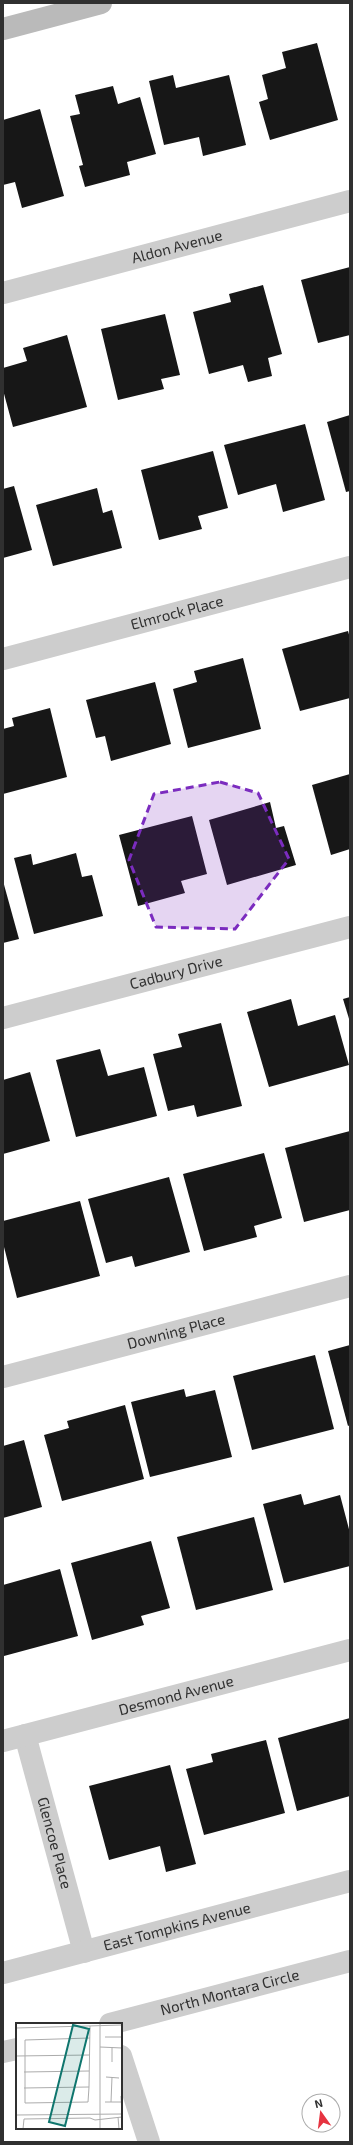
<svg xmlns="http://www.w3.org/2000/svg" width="353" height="2145" viewBox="0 0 353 2145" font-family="'Exo 2',sans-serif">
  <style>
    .building { fill: #171717 }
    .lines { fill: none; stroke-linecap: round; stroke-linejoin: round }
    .minor { stroke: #cdcdcd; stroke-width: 22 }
    .tertiary { stroke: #cdcdcd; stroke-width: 22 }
    .secondary { stroke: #bababa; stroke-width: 22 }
    .marked { fill: #7b2cbf; fill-opacity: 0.2; stroke: #7b2cbf; stroke-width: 3; stroke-dasharray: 8 5; stroke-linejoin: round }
    .labels { text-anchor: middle; stroke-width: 4; stroke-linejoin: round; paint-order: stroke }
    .street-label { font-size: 15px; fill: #303030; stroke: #fff }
    .inset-road { fill: none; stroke: #acacac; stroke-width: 1 }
    .view { fill: #0f766e; fill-opacity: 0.15; stroke: #0f766e; stroke-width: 2 }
    .inset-edge { fill: none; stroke: #303030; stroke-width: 2 }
  </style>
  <rect width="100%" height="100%" fill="#fff"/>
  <g class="building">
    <polygon points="317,43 338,120 270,140 259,102 268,99 262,75 286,68 282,52"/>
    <polygon points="173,75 176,88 229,75 246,145 203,156 199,137 164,145 149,81"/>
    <polygon points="113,86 118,104 140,97 156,154 127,162 130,175 85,187 79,166 83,165 70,116 80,114 75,95"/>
    <polygon points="40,109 64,196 22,208 15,182 3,185 3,120"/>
    <polygon points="350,267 350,335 318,343 301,280"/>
    <polygon points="263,285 282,354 268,358 272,376 248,382 243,365 209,374 193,312 231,302 229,294"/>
    <polygon points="165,314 180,375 161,379 164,389 118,400 101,329"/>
    <polygon points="67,335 87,407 13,427 3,390 3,368 27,361 23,348"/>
    <polygon points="350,415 350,491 346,492 327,422"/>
    <polygon points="305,424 325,500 283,512 276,484 238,495 224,445"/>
    <polygon points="213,451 228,508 198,516 202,529 159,540 141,470"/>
    <polygon points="14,486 32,550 3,558 3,489"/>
    <polygon points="97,488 103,513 112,510 122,548 53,566 36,505"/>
    <polygon points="348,631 350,638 350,698 300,711 282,649"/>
    <polygon points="243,658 261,729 188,748 173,689 197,682 194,671"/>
    <polygon points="155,682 171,744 111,761 105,736 96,738 86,700"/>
    <polygon points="50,708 67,777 3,794 3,729 14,726 12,718"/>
    <polygon points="350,774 350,849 331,855 312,785"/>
    <polygon points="270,802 276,828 284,826 296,865 227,885 209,820"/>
    <polygon points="192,816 207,874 181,881 185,893 138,906 119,835"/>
    <polygon points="76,853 82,877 92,875 103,916 34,934 14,858 31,854 33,865"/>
    <polygon points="3,881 19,939 3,943"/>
    <polygon points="350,997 350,1022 343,999"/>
    <polygon points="291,999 298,1026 335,1015 349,1065 269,1087 247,1012"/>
    <polygon points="221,1023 242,1106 197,1117 194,1105 168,1111 153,1054 182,1047 178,1034"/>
    <polygon points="100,1049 108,1076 144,1067 157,1116 76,1137 56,1060"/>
    <polygon points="30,1072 50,1141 3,1154 3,1080"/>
    <polygon points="350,1131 350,1210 304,1222 285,1148"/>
    <polygon points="264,1153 282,1218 254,1226 257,1237 204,1251 183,1174"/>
    <polygon points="169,1177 190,1252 135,1267 132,1256 106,1263 88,1199"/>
    <polygon points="80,1201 100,1276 17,1298 3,1243 3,1221"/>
    <polygon points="350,1345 350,1425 348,1426 328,1351"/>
    <polygon points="315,1355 334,1429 252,1450 233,1376"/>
    <polygon points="184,1389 186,1397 215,1390 232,1457 150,1477 131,1402"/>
    <polygon points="125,1405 144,1479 62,1501 44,1435 69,1428 67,1421"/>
    <polygon points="24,1440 42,1507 3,1518 3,1446"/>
    <polygon points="301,1494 304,1505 340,1495 350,1533 350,1566 284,1583 263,1504"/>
    <polygon points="254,1517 273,1590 196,1610 177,1537"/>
    <polygon points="151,1541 170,1608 141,1616 144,1625 92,1640 71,1563"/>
    <polygon points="60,1569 78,1636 4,1656 3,1585"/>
    <polygon points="350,1718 350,1796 297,1811 278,1738"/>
    <polygon points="266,1740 285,1813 204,1835 186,1769 213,1762 211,1754"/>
    <polygon points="170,1765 196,1864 166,1872 160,1846 109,1860 89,1786"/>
  </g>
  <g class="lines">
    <g class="minor">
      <path id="s1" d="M 3,293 L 350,201"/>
      <path id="s2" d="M 3,659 L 350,567"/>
      <path id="s3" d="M 3,1018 L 350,927"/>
      <path id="s4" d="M 3,1377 L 350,1286"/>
      <path id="s5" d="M 25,1735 L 84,1952"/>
      <path id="s6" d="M 3,1741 L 350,1650"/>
      <path id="s7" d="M 110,2024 L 350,1961"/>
      <polyline points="3,2052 17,2049"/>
      <polyline points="121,2056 149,2142"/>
    </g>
    <path class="tertiary" id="s8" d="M 3,1973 L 350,1881"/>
    <polyline class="secondary" points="3,29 101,3"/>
  </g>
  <path class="marked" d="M 220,782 L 258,793 L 289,859 L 235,929 L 156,927 L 129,860 L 154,794 Z"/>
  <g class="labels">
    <g class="street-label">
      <text dy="5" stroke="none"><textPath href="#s1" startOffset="180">Aldon Avenue</textPath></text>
      <text dy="5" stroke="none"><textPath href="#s2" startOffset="180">Elmrock Place</textPath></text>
      <text dy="5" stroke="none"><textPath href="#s3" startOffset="179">Cadbury Drive</textPath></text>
      <text dy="5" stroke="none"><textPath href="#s4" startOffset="179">Downing Place</textPath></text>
      <text dy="5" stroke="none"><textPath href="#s6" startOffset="179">Desmond Avenue</textPath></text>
      <text dy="5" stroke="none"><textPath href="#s5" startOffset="112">Glencoe Place</textPath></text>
      <text dy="5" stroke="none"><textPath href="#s8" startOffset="180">East Tompkins Avenue</textPath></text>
      <text dy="5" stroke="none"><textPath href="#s7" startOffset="124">North Montara Circle</textPath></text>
    </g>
  </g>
  <g transform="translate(16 2023)">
    <rect width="106" height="106" fill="#fff"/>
    <path class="inset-road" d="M 0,5 L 106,2M 89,14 L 106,14M 74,15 L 9,17 L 9,80 L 72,79 L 73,64 L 74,3M 84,24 L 106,25M 96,24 L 96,39M 0,33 L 74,32M 8,49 L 73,48M 90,54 L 103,55M 8,65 L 73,64M 105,73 L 106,91M 89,79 L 106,79M 95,79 L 96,54M 0,92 L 106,91M 102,94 L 103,106M 7,106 L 8,96 L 74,95 L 79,97 L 106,94M 84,106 L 84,0"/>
    <path class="view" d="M 57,2 L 73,6 L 49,103 L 33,99 Z"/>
    <rect width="106" height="106" class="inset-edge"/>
  </g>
  <rect width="353" height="2145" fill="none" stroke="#303030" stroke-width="8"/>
  <g transform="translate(321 2113) rotate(346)"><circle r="19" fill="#ffffff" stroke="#acacac"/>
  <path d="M0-3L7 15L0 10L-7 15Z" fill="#e63340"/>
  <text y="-6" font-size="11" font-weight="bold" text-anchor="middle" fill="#303030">N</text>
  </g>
</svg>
